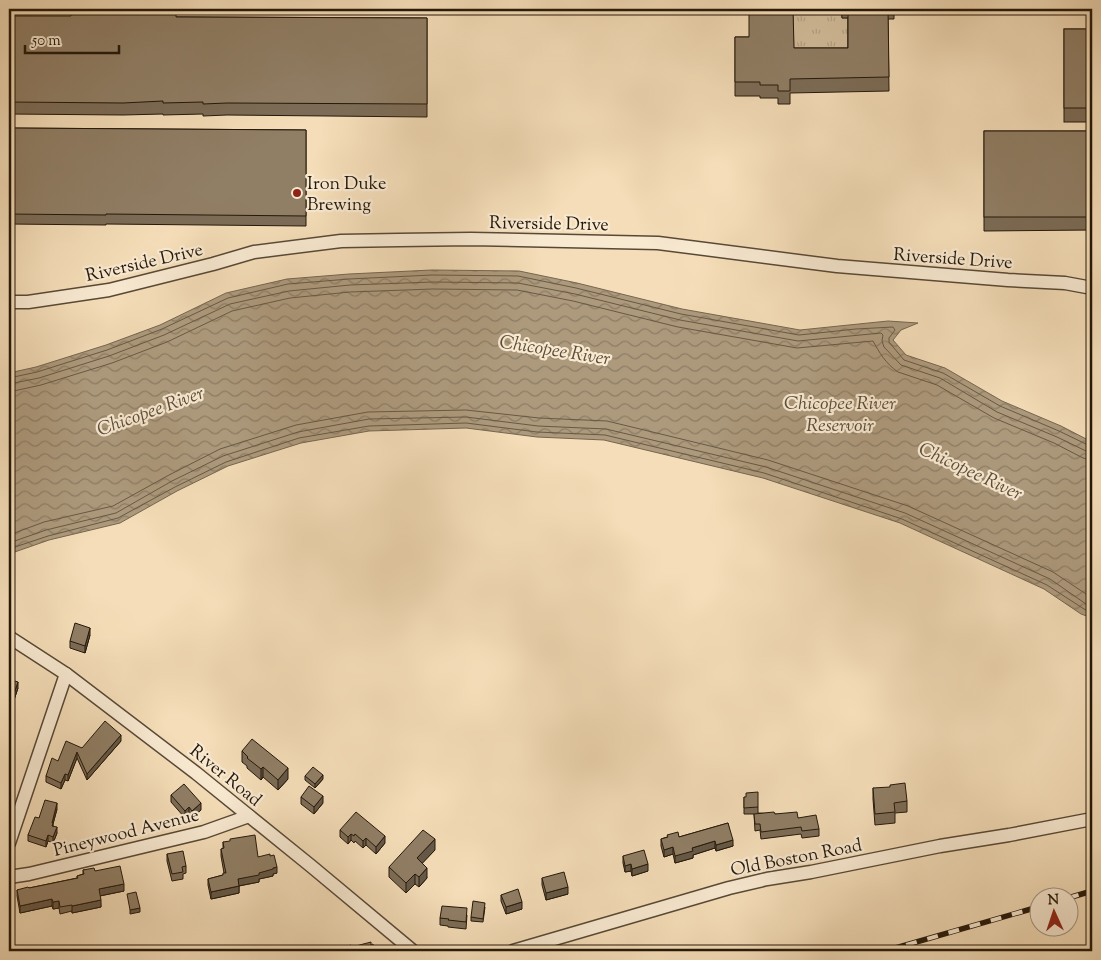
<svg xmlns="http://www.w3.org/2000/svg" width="1101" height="960" viewBox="0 0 1101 960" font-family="'Sorts Mill Goudy',serif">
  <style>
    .park { fill: url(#park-tufts); stroke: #7a6a53 }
    .water { fill: url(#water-waves); stroke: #76664f }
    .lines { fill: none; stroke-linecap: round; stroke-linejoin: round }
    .shore { stroke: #685944; stroke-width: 1 }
    .minor-casing { stroke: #584936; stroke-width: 15 }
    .minor { stroke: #f8e9d1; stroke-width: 12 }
    .rail-casing { stroke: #24180b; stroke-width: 5.5 }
    .rail { stroke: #f8e9d1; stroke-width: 4; stroke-dasharray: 11; stroke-linecap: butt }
    .wall { fill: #7c6c57; stroke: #24180b }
    .shaded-wall { fill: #655847; stroke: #24180b }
    .building { fill: #907e65; stroke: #24180b }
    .poi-dot { fill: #8f2418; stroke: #f8e9d1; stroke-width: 2 }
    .labels { text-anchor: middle; stroke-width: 4.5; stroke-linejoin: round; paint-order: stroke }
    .poi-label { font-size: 18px; fill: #24180b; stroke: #f8e9d1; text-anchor: start }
    .street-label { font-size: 18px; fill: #24180b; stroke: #f8e9d1 }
    .water-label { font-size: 19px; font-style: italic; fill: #5b4c39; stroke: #f8e9d1 }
  </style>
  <defs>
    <pattern id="park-tufts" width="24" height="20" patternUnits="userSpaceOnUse" patternTransform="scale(1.25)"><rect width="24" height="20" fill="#d1bc9b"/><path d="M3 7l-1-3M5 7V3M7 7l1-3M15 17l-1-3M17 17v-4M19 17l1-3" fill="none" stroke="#b3a184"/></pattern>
    <pattern id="water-waves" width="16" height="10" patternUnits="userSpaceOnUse" patternTransform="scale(1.25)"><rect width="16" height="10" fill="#ad9a7d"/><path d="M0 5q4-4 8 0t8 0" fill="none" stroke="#8d7d65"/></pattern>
  </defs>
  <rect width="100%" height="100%" fill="#f4ddb8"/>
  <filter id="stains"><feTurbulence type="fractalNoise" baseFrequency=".004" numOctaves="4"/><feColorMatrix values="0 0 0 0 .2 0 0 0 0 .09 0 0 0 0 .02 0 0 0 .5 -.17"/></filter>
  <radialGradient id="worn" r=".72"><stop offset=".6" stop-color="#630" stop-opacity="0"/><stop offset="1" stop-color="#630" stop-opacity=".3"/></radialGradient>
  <polygon class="park" points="793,9 841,9 842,18 848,18 848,61 794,62"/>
  <polygon class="water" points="432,270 519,271 577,283 682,309 800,330 888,321 918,323 901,330 893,340 906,355 945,368 1002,401 1061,426 1092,442 1092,618 1081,614 1044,589 900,523 763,478 604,440 537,437 466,428 369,431 301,443 228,466 177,491 120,523 49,540 9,554 9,373 36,367 106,345 160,325 226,293 287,279 349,274"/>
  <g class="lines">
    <g class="shore">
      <polyline points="9,378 37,372 107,350 162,329 228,298 288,284 349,279 432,275 518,276 576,288 681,314 799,335 856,329 893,327 895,330 889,338 889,342 904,360 943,373 1000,406 1059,431 1088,445 1092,446"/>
      <polyline points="9,384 39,378 109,356 164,335 230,304 289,291 350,285 433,282 518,283 575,294 680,320 798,341 881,333 883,335 882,341 884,347 901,365 940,378 997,412 1057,437 1086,451 1092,452"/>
      <path d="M 9,392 L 41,385 L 112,363 L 167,342 L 232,311 L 290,298 L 350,292 L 433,289 L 517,290 L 573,301 L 678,327 L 797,348 L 873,341 C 879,352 886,364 898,372 L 937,385 L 994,418 L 1054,443 L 1083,458 L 1092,460"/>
      <polyline points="9,535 44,522 113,506 169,475 220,449 296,425 368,412 466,410 539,418 607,421 768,460 908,506 1053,572 1092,598"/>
      <polyline points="9,543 46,530 116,513 172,481 223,456 298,432 369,419 466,417 538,426 606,429 766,467 905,513 1050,579 1086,604 1092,606"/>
      <polyline points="9,549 48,536 118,518 175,487 226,462 299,438 369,426 466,423 537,432 605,435 764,473 902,519 1047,585 1084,609 1092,613"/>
    </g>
    <g class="minor-casing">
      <g id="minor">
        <polyline points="9,302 28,302 109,290 213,264 254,252 341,241 399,240 471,239 658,243 837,266 1008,280 1065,283 1092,288"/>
        <polyline points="9,637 66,674 196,773 311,866 413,951"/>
        <polyline points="9,843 66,674"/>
        <polyline points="9,877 29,874 204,832 249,816"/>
        <polyline points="513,951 729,888 767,879 811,872 940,846 1009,835 1092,819"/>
      </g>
    </g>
    <use href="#minor" class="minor"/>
    <g class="rail-casing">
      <g id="rail">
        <polyline points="1068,898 1092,891"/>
        <polyline points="885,951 1038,907"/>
      </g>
    </g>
    <use href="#rail" class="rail"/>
  </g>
  <g class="wall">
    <polygon points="841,9 894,9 894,19 888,19 889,91 790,93 790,104 778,104 778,98 760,98 760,96 735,96 735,37 749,37 794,48 848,48 848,18 842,18"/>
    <polygon points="9,16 427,18 427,117 227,115 203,116 203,114 163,115 163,114 123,115 9,114"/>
    <rect x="1064" y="29" width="28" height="93"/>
    <polygon points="9,128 306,130 306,226 106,224 106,225 9,224"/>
    <polygon points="984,131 1092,131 1092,230 984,231"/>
    <polygon points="90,635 85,653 70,648 70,641"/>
    <polygon points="9,679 18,688 11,709 9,709"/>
    <polygon points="121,741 87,780 77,758 68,781 65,780 61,789 46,782 46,776 58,761 82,748"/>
    <polygon points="242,751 288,779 278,790 263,777 261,780 247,768 247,766 242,762"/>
    <polygon points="305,776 323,779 315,788 305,780"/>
    <polygon points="873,788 907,801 907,812 895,813 895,823 875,825 873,799"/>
    <polygon points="171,795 201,810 192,818 189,814 185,818 171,802"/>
    <polygon points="301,797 323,803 314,814 301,804"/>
    <polygon points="744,797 758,807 758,813 775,814 798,818 819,829 819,836 802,838 801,834 761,839 760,830 755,831 754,814 744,814"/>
    <polygon points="57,809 53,824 53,826 57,833 53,843 48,841 46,847 28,841 28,835 39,818"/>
    <polygon points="728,823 733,846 716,851 715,848 693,855 693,858 675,863 673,854 664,857 661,846 661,839 667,837 679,837"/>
    <polygon points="340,830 385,843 376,854 366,845 363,848 355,841 354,843 351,840 348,844 340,837"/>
    <polygon points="223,842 258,857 277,873 273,874 273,876 259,879 259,882 239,886 239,893 211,899 208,885 208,879 223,875 224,873 221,856 221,849 223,849"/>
    <polygon points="435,850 422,863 427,878 419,887 415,884 406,893 389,877 389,867"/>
    <polygon points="167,854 186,866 186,873 183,874 183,879 172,881 167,861"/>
    <polygon points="623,856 648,871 632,876 631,871 625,872 623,863"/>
    <polygon points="83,870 95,871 124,891 100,896 101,907 72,913 72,911 60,914 59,908 53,909 52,906 20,913 17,896 17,890 29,888 77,878 77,876 83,874"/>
    <polygon points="542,878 568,894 546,900 542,885"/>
    <polygon points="501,895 522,909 506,914 501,901"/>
    <polygon points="485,907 483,922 471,921 471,917"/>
    <polygon points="467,915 466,929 448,927 448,926 440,925 440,918"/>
  </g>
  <g class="shaded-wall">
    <polygon points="90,628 90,635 85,653 85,646"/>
    <polygon points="18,682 18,688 11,709 11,702"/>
    <polygon points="121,735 121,741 87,780 87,774"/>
    <polygon points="77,752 77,758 68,781 68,775"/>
    <polygon points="263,767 263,777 261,780 261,769"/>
    <polygon points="288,768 288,779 278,790 278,780"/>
    <polygon points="65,774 65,780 61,789 61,783"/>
    <polygon points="323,775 323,779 315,788 315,784"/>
    <polygon points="323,796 323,803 314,814 314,807"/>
    <polygon points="57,803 57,809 53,824 53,829 52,823"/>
    <polygon points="201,803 201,810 192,818 192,811"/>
    <polygon points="189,807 189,814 185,818 185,811"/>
    <polygon points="57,827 57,833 53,843 53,837"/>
    <polygon points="351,834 351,840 348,844 348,837"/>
    <polygon points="48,835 48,841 46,847 46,841"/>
    <polygon points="385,836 385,843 376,854 376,847"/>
    <polygon points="366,838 366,845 363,848 363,841"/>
    <polygon points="435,839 435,850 417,869 417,858"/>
    <polygon points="733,840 733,846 716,851 716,845"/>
    <polygon points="715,841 715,848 693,855 693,858 675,863 675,856 692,848"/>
    <polygon points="673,847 673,854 664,857 664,850"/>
    <polygon points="631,864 631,871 625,872 625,866"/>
    <polygon points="648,864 648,871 632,876 632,869"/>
    <polygon points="277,867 277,873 273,874 273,876 259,879 259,882 238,886 238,879"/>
    <polygon points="427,868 427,878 419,887 419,877"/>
    <polygon points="415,874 415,884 406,893 406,883"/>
    <polygon points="124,884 124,891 99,896 99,889"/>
    <polygon points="239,886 239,893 211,899 211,892"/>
    <polygon points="568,887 568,894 546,900 546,893"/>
    <polygon points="52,899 52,906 20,913 20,906"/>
    <polygon points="101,900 101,907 72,913 72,906"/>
    <polygon points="59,901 59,908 53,909 53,902"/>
    <polygon points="522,902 522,909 506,914 506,907"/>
    <polygon points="140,908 140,912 130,914 130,910"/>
  </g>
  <g class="building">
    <polygon points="71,9 176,9 176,17 427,18 427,104 227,103 203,104 203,102 163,103 163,101 123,103 9,102 9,16 71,16"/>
    <polygon points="749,9 793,9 794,48 848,48 848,9 888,9 889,77 790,79 790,91 778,91 778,85 760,85 760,82 735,82 735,37 749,37"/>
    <rect x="1064" y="29" width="28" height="79"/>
    <polygon points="9,128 306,130 306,216 106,214 106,215 9,214"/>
    <rect x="984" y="131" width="108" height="86"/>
    <polygon points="75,623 90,628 85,646 70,641"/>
    <polygon points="9,679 18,682 11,702 9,702"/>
    <polygon points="105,721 121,735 87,774 77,752 68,775 65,774 61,783 46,776 52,758 58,761 66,741 82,748"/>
    <polygon points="252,739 288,768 278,780 263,767 261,769 247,758 248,757 242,751"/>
    <polygon points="313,767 323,775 315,784 305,776"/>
    <polygon points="905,783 907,801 894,803 895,812 875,814 873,788 890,787 890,785"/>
    <polygon points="184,784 201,803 192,811 189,807 185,811 171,795"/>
    <polygon points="309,786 323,796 314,807 301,797"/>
    <polygon points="758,792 758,807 744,808 744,797 746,797 746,793"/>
    <polygon points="45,800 57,803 52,823 53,823 52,826 57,827 53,837 48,835 46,841 28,835 35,817 39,818"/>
    <polygon points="356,812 385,836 376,847 366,838 363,841 355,834 354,836 351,834 348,837 340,830"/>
    <polygon points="774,812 775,814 797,812 798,818 816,815 819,829 802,831 801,827 761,832 760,824 755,824 754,814"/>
    <polygon points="728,823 733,840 716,845 715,841 692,848 693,851 675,856 673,847 664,850 661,839 668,837 667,835 678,832 679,837"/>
    <polygon points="423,830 435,839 417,858 427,868 419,877 415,874 406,883 389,867"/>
    <polygon points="255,835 258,857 270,854 270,856 274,855 277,867 273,868 273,869 259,873 259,875 238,879 239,886 211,892 208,879 223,875 223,873 226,873 221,849 224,848 223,842 230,841 230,839"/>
    <polygon points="644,850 648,864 632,869 631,864 625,866 623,856"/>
    <polygon points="183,851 186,866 182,867 183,872 172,874 167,854"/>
    <polygon points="120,866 124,884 99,889 101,900 72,906 72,905 60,907 59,901 53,902 52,899 20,906 17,890 28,887 29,888 78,878 77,876 84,874 83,870 94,868 95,871"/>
    <polygon points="564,872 568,887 546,893 542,878"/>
    <polygon points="518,889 522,902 506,907 501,895"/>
    <polygon points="136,892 140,908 130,910 127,894"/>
    <polygon points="473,901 485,903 483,919 471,917"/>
    <polygon points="442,906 467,908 466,922 448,920 449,919 440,918"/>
    <polygon points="371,942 371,945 373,944 375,951 342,951 341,948 351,945 352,947"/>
    <polygon points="32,946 32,951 17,951 17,947"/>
    <polygon points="305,947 306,951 292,951"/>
  </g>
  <circle class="poi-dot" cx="297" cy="193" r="5"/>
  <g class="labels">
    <g class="poi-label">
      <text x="307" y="189">Iron Duke<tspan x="307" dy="21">Brewing</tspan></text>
    </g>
    <g class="street-label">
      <text transform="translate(549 223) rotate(1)" y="6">Riverside Drive</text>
      <text transform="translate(953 258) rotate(4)" y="6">Riverside Drive</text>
      <text transform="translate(144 262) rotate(-13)" y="6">Riverside Drive</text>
      <text transform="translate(226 775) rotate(39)" y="6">River Road</text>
      <text transform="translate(126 832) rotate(-14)" y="6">Pineywood Avenue</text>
      <text transform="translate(796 857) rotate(-11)" y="6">Old Boston Road</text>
    </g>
    <g class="water-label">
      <text transform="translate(555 349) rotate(9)" y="7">Chicopee River</text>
      <text x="840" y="409">Chicopee River<tspan x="840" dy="22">Reservoir</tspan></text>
      <text transform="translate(150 410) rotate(-20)" y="7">Chicopee River</text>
      <text transform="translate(971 470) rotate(25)" y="7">Chicopee River</text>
    </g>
  </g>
  <rect width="1101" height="960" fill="none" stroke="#f4ddb8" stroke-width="30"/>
  <rect x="10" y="10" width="1081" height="940" fill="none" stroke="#24180b" stroke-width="2.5"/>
  <rect x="15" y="15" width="1071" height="930" fill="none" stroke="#24180b"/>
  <g transform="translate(1054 912) rotate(357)"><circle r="24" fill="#f8e9d1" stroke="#a39582"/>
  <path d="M0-4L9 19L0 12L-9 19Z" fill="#8f2418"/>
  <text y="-8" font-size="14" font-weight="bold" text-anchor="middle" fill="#24180b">N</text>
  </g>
  <path d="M25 45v8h94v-8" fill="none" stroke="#24180b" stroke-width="2.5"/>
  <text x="32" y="45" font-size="15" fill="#24180b" stroke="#f8e9d1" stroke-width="4" paint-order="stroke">50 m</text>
  <rect width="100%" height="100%" filter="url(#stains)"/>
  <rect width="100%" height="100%" fill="url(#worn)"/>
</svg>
